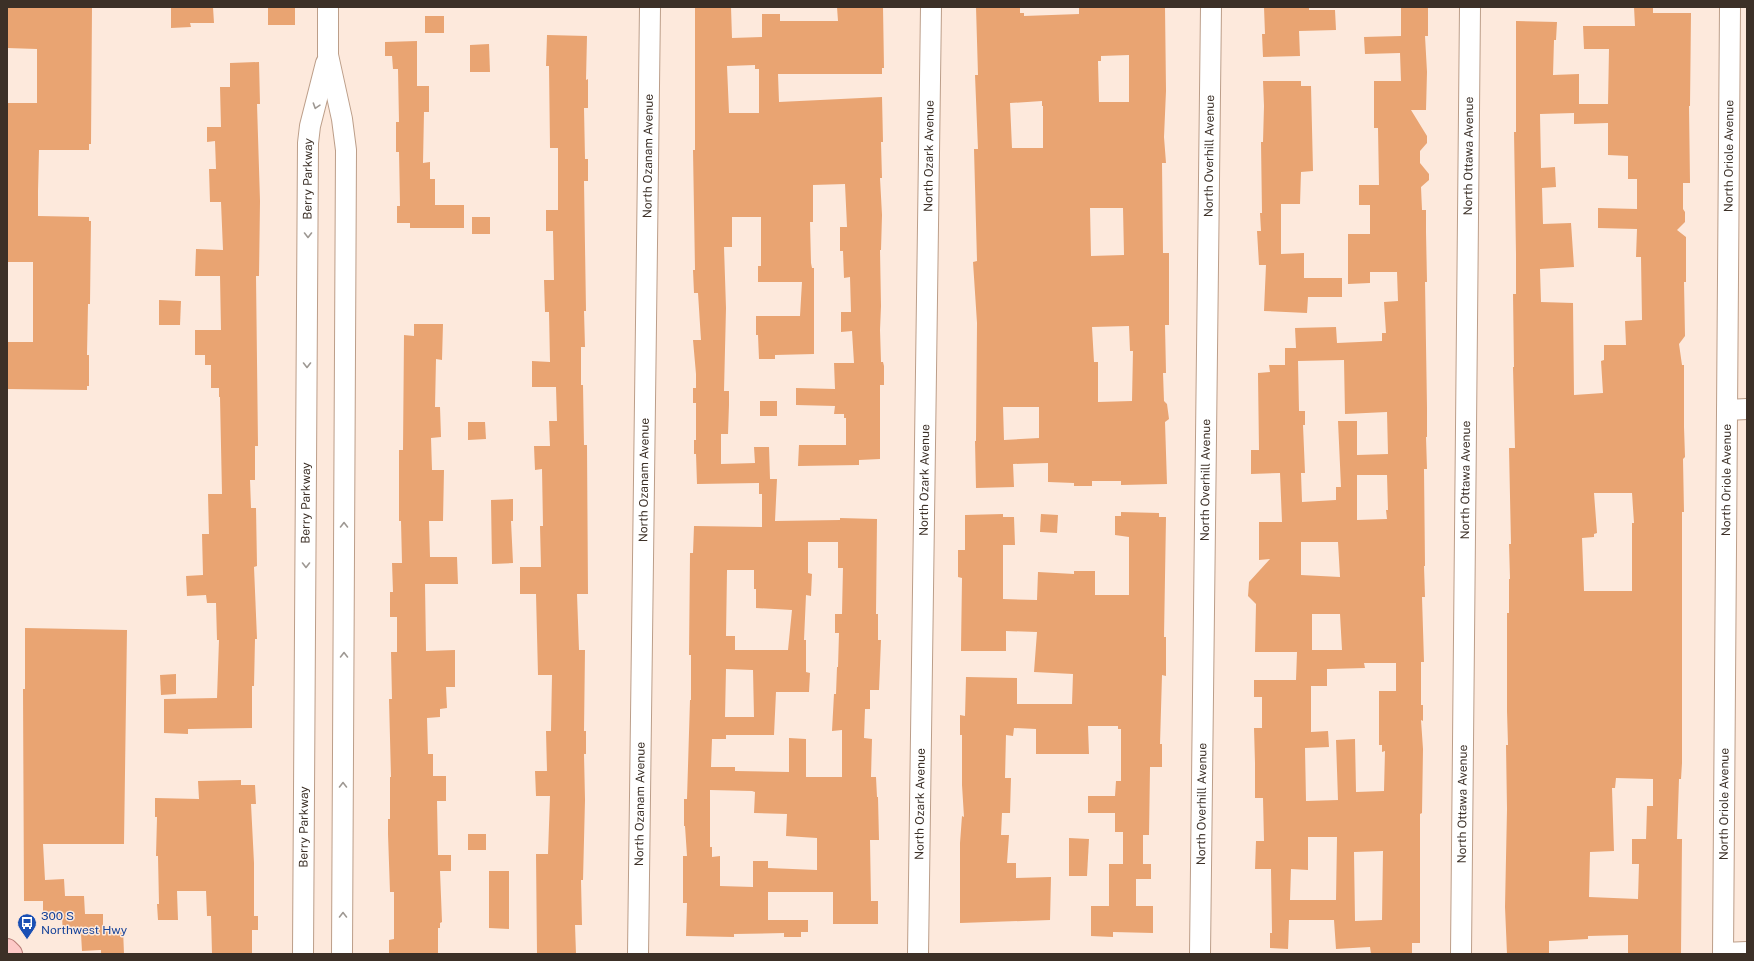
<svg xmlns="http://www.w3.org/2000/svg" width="1754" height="961" viewBox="0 0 1754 961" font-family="'Public Sans',sans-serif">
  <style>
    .building { fill: #e9a472; fill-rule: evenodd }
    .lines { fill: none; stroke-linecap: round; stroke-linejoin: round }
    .minor-casing { stroke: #bc9e89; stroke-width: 22 }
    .major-casing { stroke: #b87c76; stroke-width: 24 }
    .minor { stroke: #fff; stroke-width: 20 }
    .major { stroke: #fdc9c7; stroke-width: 22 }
    .oneway { stroke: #9e9893 }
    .labels { text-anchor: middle; stroke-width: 3; stroke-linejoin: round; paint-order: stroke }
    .street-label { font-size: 12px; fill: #3c3027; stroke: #fde9dc }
    .transit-label { font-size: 12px; fill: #164399; stroke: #fde9dc; text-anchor: start }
  </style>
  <rect width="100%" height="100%" fill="#fde9dc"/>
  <g class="building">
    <polygon points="7,7 92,7 91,144 89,144 89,150 39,150 38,191 38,216 89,217 89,221 91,221 90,304 88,304 87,355 89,355 89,386 87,386 87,390 7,389 7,342 33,342 33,262 7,262 7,103 37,103 37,49 7,48"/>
    <polygon points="171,7 213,7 214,23 190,23 191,27 171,28"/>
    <rect x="268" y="7" width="27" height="18"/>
    <path d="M 695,7 L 731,7 L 732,38 L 762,37 L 762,14 L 780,14 L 780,21 L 838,21 L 837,7 L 883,7 L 884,68 L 882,68 L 882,74 L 778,74 L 779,102 L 882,97 L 883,142 L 881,142 L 882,178 L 880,178 L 882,215 L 881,250 L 880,250 L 881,306 L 880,330 L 881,362 L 883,362 L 884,366 L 884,385 L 880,385 L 880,459 L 859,460 L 859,465 L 798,466 L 799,445 L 846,445 L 846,418 L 844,418 L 844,414 L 834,414 L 835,406 L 796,405 L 796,388 L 835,389 L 834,363 L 854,363 L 852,331 L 841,332 L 841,312 L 851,312 L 850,277 L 844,278 L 843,251 L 840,251 L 840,227 L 847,227 L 845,184 L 813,185 L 813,222 L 810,222 L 811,263 L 812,268 L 814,268 L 814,354 L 775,355 L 775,359 L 759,359 L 758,335 L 756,335 L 756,316 L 800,316 L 802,282 L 758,282 L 758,266 L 761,266 L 761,217 L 732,217 L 732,247 L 724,247 L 726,308 L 724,391 L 729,391 L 729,405 L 728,434 L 721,434 L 721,464 L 755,463 L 754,447 L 769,447 L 770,479 L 777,479 L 775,521 L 840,520 L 840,518 L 877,519 L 876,614 L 878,614 L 878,640 L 881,640 L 879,690 L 870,690 L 870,709 L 865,709 L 864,738 L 872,739 L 871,777 L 876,777 L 877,797 L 878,797 L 879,840 L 870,840 L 871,901 L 878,901 L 878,924 L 833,924 L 833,892 L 768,892 L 768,920 L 808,920 L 808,932 L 801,932 L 801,937 L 784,937 L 784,933 L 734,934 L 734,937 L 686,936 L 687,903 L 683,903 L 683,856 L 687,856 L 685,826 L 684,826 L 684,799 L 687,799 L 690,700 L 691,700 L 691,655 L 689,655 L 690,553 L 693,553 L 694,526 L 762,527 L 762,494 L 759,494 L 759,483 L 697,484 L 696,454 L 694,454 L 694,440 L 696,440 L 696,403 L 693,403 L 693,388 L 696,388 L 696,374 L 693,340 L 701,340 L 698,293 L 694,293 L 693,270 L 695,270 L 693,150 L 695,150 ZM 755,65 L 755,69 L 759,69 L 759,113 L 729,113 L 727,66 ZM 808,542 L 838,542 L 838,568 L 843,568 L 842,614 L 835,614 L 835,633 L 839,633 L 838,667 L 837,667 L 836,694 L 834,694 L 832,731 L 842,730 L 842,777 L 806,777 L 806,739 L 789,738 L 789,772 L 735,771 L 735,767 L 711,767 L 712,739 L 726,739 L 726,735 L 774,735 L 776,692 L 809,692 L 810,673 L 806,672 L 806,640 L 804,640 L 806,595 L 811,596 L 812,574 L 808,573 ZM 727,570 L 754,570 L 754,589 L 756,589 L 756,608 L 792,610 L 788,650 L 735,650 L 735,636 L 726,636 ZM 726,669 L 753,670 L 754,717 L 725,717 ZM 710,790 L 752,791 L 755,792 L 754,813 L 787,814 L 786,836 L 817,838 L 817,870 L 768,868 L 768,861 L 753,861 L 753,887 L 720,886 L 720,856 L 712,857 L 712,847 L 710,847 Z"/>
    <path d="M 976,7 L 1020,7 L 1020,13 L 1024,13 L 1024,16 L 1079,14 L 1079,7 L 1165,7 L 1166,91 L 1164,137 L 1166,163 L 1162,163 L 1163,253 L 1169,253 L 1169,325 L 1165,325 L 1166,373 L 1163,373 L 1164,401 L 1167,404 L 1169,419 L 1165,422 L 1167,484 L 1121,485 L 1121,481 L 1092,481 L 1092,486 L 1074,486 L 1074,483 L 1048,482 L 1048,463 L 1013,464 L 1014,487 L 976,488 L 975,441 L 976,441 L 977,323 L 973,262 L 977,261 L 974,149 L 978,149 L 975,75 L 978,75 ZM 1129,55 L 1129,102 L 1099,102 L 1098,61 L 1101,61 L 1101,56 ZM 1042,101 L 1042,106 L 1043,106 L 1043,148 L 1012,148 L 1010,103 ZM 1090,208 L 1123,208 L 1124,255 L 1091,256 ZM 1129,326 L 1130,351 L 1133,351 L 1132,401 L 1098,402 L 1098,362 L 1094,362 L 1092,327 ZM 1003,407 L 1039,407 L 1039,438 L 1004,440 Z"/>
    <polygon points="1264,7 1309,7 1309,10 1335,10 1336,30 1299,31 1300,56 1263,57 1262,34 1265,34"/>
    <path d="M 1401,7 L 1428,7 L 1428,36 L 1425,36 L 1427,72 L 1426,110 L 1411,110 L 1427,136 L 1427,143 L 1420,151 L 1420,163 L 1429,174 L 1429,180 L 1421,187 L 1422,210 L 1426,210 L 1426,232 L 1427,282 L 1425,282 L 1427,408 L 1427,437 L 1426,437 L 1427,469 L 1424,469 L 1425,566 L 1424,566 L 1425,597 L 1422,597 L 1424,662 L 1421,662 L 1421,705 L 1423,705 L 1423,721 L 1421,720 L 1423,749 L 1422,813 L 1420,814 L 1420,943 L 1412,943 L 1412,954 L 1371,954 L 1370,947 L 1336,949 L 1334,920 L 1289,920 L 1288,949 L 1270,948 L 1270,933 L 1272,933 L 1271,869 L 1255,869 L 1256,841 L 1264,841 L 1263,798 L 1255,798 L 1255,763 L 1254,728 L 1262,728 L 1262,697 L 1254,697 L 1254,680 L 1296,680 L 1297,652 L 1255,652 L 1256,604 L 1248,596 L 1249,582 L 1270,559 L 1259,560 L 1259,522 L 1282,522 L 1280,473 L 1251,474 L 1251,450 L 1259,450 L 1258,374 L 1258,373 L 1270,372 L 1269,365 L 1285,365 L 1285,348 L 1296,348 L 1295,328 L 1336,327 L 1337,343 L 1382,341 L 1382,333 L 1386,333 L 1384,302 L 1398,301 L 1397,272 L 1370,272 L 1370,283 L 1348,284 L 1348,234 L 1370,234 L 1370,205 L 1359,205 L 1359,185 L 1379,185 L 1378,128 L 1374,128 L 1374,81 L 1401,81 L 1400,53 L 1365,54 L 1364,37 L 1401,36 ZM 1344,360 L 1345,414 L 1387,412 L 1388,454 L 1357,455 L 1357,421 L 1338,421 L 1341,487 L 1336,487 L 1336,500 L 1302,502 L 1301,473 L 1305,473 L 1303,425 L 1305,425 L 1305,411 L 1299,411 L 1298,361 ZM 1357,475 L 1387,475 L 1388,510 L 1386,510 L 1387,519 L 1357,520 ZM 1301,542 L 1338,542 L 1340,577 L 1301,575 ZM 1312,614 L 1340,614 L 1342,650 L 1312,650 ZM 1364,663 L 1396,663 L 1396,691 L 1379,691 L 1379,745 L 1382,745 L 1382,752 L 1385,751 L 1384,791 L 1356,792 L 1355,739 L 1336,740 L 1338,800 L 1306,801 L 1305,748 L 1329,747 L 1328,731 L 1311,732 L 1311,686 L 1327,686 L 1327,669 L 1365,668 ZM 1308,837 L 1337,837 L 1336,900 L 1290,900 L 1291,869 L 1308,870 ZM 1383,851 L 1382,920 L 1355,921 L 1354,852 Z"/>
    <path d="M 1634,7 L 1653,7 L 1653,13 L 1691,13 L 1690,106 L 1689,106 L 1690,183 L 1683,183 L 1683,209 L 1685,212 L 1685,222 L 1677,230 L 1686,237 L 1686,282 L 1684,282 L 1685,336 L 1679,344 L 1682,365 L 1684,365 L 1684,427 L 1685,457 L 1683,459 L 1684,512 L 1682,512 L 1682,763 L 1681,779 L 1679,779 L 1677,839 L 1682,839 L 1681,954 L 1628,954 L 1628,935 L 1588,936 L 1588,939 L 1549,941 L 1549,954 L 1507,954 L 1505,907 L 1507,809 L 1506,745 L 1508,745 L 1507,711 L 1507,613 L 1509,613 L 1509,579 L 1510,579 L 1509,544 L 1511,544 L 1509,448 L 1515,448 L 1513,367 L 1514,367 L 1513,294 L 1516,294 L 1516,254 L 1514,132 L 1516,132 L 1516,21 L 1557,22 L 1556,40 L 1554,40 L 1553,75 L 1579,74 L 1579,104 L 1608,104 L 1609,49 L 1584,49 L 1583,26 L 1635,26 ZM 1574,113 L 1574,124 L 1608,123 L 1608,155 L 1628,156 L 1628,179 L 1637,179 L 1637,209 L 1598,208 L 1598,228 L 1637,229 L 1636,257 L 1641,257 L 1642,320 L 1625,321 L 1626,345 L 1604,345 L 1604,360 L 1601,361 L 1603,393 L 1574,395 L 1573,303 L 1541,302 L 1540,269 L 1574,267 L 1571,223 L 1543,224 L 1542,188 L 1556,187 L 1555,167 L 1541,168 L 1540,114 ZM 1594,493 L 1632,493 L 1634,523 L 1632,523 L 1632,591 L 1584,591 L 1582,538 L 1594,537 L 1594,534 L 1597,533 ZM 1616,778 L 1653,779 L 1653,806 L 1647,806 L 1646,839 L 1632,839 L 1632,864 L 1639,864 L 1638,899 L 1589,897 L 1590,852 L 1614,851 L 1612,788 L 1615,788 Z"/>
    <rect x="425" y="16" width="19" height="17"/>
    <polygon points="547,35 587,36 586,80 588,79 588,108 584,108 585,159 588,159 588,181 584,181 586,311 584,311 585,347 581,347 581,385 583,385 584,445 587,445 588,594 577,594 579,650 585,650 584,731 586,731 586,754 584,754 585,800 583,880 581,880 582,925 575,925 576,954 537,954 536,854 548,854 550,796 536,796 535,771 547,771 546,731 551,731 552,675 538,675 536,594 520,594 520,567 541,567 540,526 543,526 542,469 535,470 534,446 550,446 549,421 557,421 556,387 532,387 532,361 550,362 549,312 545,312 544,280 554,280 553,231 546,231 546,210 558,210 558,148 550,148 549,66 546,66"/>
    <polygon points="417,41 417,86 429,86 429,112 424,112 423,163 430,162 430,179 435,179 435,205 464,205 464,228 410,228 410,223 397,223 397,206 400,206 399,152 396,152 396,122 399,122 398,69 393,69 392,56 385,56 385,42"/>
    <polygon points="489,44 490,72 470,72 470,45"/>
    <polygon points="259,62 260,104 257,104 260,201 259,276 256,276 258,446 255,446 255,480 250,480 251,508 256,508 257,566 254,567 257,639 255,639 254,686 252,686 252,728 188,729 188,734 164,733 164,699 217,698 219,640 217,640 216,603 207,603 206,595 187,596 186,576 203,575 202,534 209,534 208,494 222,494 220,397 219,397 219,388 211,388 211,365 205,365 205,355 195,355 195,330 221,330 220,276 195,276 196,249 223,250 221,202 210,202 209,169 216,169 215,141 207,142 207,127 221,127 220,87 230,87 230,63"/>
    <polygon points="1263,81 1301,81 1301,86 1311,86 1313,171 1301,172 1300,204 1281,204 1281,254 1304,253 1304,278 1342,278 1342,297 1308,297 1307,313 1264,311 1266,265 1259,265 1257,231 1261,231 1260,213 1262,213 1261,142 1263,142 1264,106"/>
    <rect x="472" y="217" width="18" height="17"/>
    <polygon points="159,300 181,301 180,325 159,325"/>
    <polygon points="414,324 443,324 442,360 436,359 435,407 440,407 441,437 431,438 432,470 444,470 443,521 429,521 430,557 457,557 458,584 425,584 426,651 455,650 455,687 446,687 447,708 440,709 440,717 427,718 428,754 433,754 433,776 446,776 446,801 437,801 438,855 451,855 451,871 440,871 442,922 440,923 440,928 438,928 438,954 389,954 389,940 394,939 394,892 390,892 388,834 388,819 390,819 390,777 391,777 389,699 392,699 391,652 397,652 397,617 390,617 390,592 393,592 392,563 402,563 401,521 399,521 399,450 403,450 404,335 414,336"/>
    <rect x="760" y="401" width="17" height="15"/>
    <polygon points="468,422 485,422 486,439 468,440"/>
    <polygon points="513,499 513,521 511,521 513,563 492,564 491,500"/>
    <polygon points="1121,512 1159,513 1159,517 1166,517 1164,637 1166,637 1166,676 1162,675 1160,744 1162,744 1162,767 1150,767 1149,835 1143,835 1143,864 1151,864 1151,879 1136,879 1136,906 1153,906 1153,933 1113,932 1113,937 1091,936 1091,906 1109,906 1109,864 1123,864 1123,832 1115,832 1115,813 1088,813 1088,796 1115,796 1116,781 1121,781 1121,729 1118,729 1118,726 1088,726 1089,754 1036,754 1036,729 1014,728 1013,736 1006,735 1005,778 1011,778 1010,813 1002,813 1001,835 1009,835 1007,863 1016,863 1016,878 1051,877 1050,920 960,923 960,843 962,816 964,817 962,785 962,735 960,735 960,715 965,716 966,677 1017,678 1017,704 1072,704 1073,674 1034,672 1037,632 1006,631 1006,651 961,651 962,578 958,577 958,550 965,550 965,515 1003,514 1003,517 1014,517 1015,545 1003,545 1003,599 1037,600 1038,572 1074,574 1074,571 1095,571 1095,595 1129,595 1129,537 1115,535 1115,516 1121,516"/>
    <polygon points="1041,514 1058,515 1057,533 1040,532"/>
    <polygon points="25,628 127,630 124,844 43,844 45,880 64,879 65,896 84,896 85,914 103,914 103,929 123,929 124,954 101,954 101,950 82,951 81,934 63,934 62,917 43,918 43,901 24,901 23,689 25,689"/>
    <polygon points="176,674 176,694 161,695 160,675"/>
    <polygon points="241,780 241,785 255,785 256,804 251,804 254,863 254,916 258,916 258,930 252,930 252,954 212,954 211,916 207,916 206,891 177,891 178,920 158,920 157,904 159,904 158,856 156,856 157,817 155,817 155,798 199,799 198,781"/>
    <rect x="468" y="834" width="18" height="16"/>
    <polygon points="1069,838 1089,839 1087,876 1069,876"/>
    <polygon points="489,871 509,871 509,929 489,928"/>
  </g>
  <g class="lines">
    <g class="minor-casing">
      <g id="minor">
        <polyline points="328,7 328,55 342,119 346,150 342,954"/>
        <polyline points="1727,410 1747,409"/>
        <polyline points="1723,953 1747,952"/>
        <path id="s1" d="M 303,954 L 308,143 L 310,126 L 326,63"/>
        <path id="s2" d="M 638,954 L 650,7"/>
        <path id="s3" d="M 918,954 L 931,7"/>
        <path id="s4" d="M 1200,954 L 1211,7"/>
        <path id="s5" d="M 1461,954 L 1470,7"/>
        <path id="s6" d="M 1723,954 L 1730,7"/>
      </g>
    </g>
    <g class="major-casing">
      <polyline id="major" points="7,950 11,954"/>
    </g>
    <use href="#minor" class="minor"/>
    <use href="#major" class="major"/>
  </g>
  <defs><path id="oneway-chevron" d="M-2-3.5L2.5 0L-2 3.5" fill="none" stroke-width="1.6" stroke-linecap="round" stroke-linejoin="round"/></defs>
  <g class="oneway">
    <use href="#oneway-chevron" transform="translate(316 106) rotate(108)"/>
    <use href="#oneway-chevron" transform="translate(308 235) rotate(90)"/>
    <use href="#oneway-chevron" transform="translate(307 365) rotate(90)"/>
    <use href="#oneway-chevron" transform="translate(344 525) rotate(-90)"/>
    <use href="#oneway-chevron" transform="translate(306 565) rotate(90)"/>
    <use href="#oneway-chevron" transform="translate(344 655) rotate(-90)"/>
    <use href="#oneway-chevron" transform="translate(343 785) rotate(-90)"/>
    <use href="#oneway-chevron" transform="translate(343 915) rotate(-90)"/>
  </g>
  <defs>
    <g id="bus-pin" transform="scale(1)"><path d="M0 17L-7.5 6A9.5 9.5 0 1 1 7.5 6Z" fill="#1a4fb4" stroke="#fde9dc"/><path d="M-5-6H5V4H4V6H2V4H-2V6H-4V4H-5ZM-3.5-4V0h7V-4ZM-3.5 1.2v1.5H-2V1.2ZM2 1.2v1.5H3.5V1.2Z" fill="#fff"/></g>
  </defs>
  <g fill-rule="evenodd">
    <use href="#bus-pin" x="27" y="923"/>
  </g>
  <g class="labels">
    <g class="street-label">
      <text dy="4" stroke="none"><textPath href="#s2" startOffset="798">North Ozanam Avenue</textPath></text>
      <text dy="4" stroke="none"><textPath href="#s3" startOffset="798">North Ozark Avenue</textPath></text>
      <text dy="4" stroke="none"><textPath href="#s4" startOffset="798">North Overhill Avenue</textPath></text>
      <text dy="4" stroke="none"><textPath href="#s5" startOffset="798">North Ottawa Avenue</textPath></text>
      <text dy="4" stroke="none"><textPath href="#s6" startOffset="798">North Oriole Avenue</textPath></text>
      <text dy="4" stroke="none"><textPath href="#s1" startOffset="775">Berry Parkway</textPath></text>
      <text dy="4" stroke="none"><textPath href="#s5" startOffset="474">North Ottawa Avenue</textPath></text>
      <text dy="4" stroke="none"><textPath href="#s2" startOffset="474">North Ozanam Avenue</textPath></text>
      <text dy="4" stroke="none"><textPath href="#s3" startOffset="474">North Ozark Avenue</textPath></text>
      <text dy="4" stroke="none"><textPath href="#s4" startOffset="474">North Overhill Avenue</textPath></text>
      <text dy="4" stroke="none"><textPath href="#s6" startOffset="474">North Oriole Avenue</textPath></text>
      <text dy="4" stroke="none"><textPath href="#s1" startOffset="451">Berry Parkway</textPath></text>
      <text dy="4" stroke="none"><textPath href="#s2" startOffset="150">North Ozanam Avenue</textPath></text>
      <text dy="4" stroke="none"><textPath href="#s3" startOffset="150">North Ozark Avenue</textPath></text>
      <text dy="4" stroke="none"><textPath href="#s4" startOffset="150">North Overhill Avenue</textPath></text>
      <text dy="4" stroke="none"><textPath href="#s5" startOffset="150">North Ottawa Avenue</textPath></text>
      <text dy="4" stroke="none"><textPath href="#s6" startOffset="150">North Oriole Avenue</textPath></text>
      <text dy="4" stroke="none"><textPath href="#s1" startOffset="127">Berry Parkway</textPath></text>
    </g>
    <g class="transit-label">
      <text x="41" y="920">300 S<tspan x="41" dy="14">Northwest Hwy</tspan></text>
    </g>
  </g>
  <rect width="1754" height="961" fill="none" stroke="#3c3027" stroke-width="16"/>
</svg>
